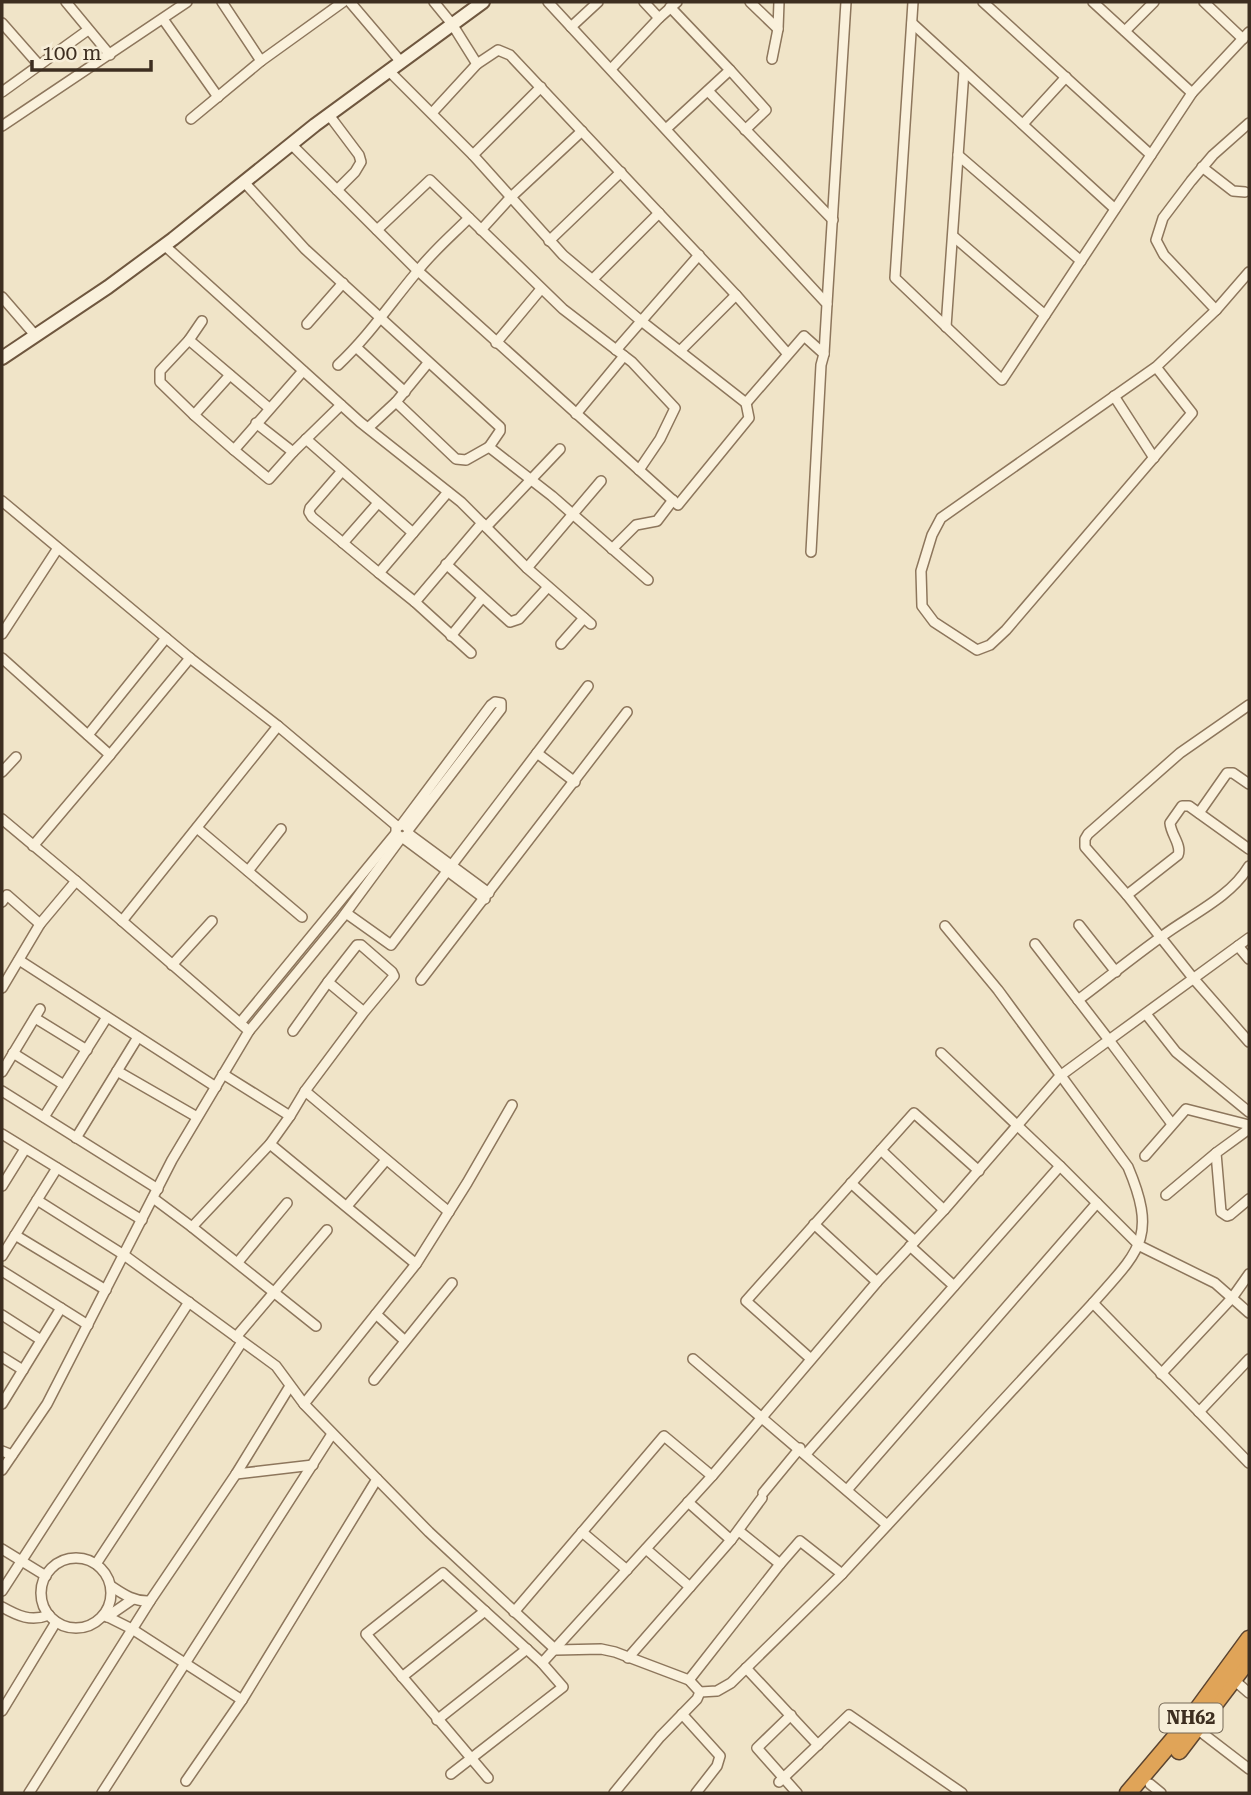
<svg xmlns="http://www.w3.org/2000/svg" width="1251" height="1795" viewBox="0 0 1251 1795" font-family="'Roboto Serif',serif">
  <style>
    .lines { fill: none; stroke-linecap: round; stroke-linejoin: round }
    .street-casing { stroke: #8d765c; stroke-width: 12 }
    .secondary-casing { stroke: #6f573f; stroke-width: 16 }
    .highway-casing { stroke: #5b4430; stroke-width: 19 }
    .street { stroke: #faf1dc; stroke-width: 9 }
    .secondary { stroke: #faf1dc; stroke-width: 12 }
    .highway { stroke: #e0a458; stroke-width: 16 }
    .labels { text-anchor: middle; stroke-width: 6; stroke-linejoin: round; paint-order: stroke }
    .shield { fill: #f7eed8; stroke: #756857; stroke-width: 2 }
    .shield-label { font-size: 18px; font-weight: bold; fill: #3d2e20 }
  </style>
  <rect width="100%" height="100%" fill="#f0e4c8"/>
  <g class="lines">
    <g class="street-casing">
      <g id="street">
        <polyline points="66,2 110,55"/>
        <polyline points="222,2 261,61 343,2"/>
        <polyline points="350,2 401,62"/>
        <polyline points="434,2 452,24 477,64 498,50 510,55 736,295 787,353"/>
        <polyline points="644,2 659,18 677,2"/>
        <polyline points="750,2 778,29 779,2"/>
        <polyline points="913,2 895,278 1002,380 1192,93 1093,2"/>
        <polyline points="983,2 1151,155"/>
        <polyline points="1204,2 1243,39"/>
        <polyline points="163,19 218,97"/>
        <polyline points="2,23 39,65"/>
        <polyline points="912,23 1115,209"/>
        <polyline points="571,27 598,2"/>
        <polyline points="1125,31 1154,2"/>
        <polyline points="772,59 778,29"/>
        <polyline points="611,69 659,18"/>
        <polyline points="730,70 766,110 745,130"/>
        <polyline points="389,71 473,155 563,255 640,320 746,403 804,336 824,354 827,304 548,2"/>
        <polyline points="708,91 833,220"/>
        <polyline points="2,92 88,30"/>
        <polyline points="1192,93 1249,32"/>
        <polyline points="432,113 477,64"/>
        <polyline points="329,115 359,155 361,162 355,172 337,190"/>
        <polyline points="191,119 261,61"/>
        <polyline points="1023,124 1066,77"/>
        <polyline points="2,126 187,2"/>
        <polyline points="666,129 730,70 670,7"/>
        <polyline points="291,144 417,270 678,505 749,418 746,403"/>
        <polyline points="473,155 541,87"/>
        <polyline points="958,155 1081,261"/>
        <polyline points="1202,167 1233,191 1245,192"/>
        <polyline points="244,182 305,249 500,427 500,431 489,447 552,496 648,580"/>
        <polyline points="377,230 430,180 563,309 632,362 675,408 660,439 639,470"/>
        <polyline points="481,230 510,198 582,131"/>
        <polyline points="953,236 1045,315"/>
        <polyline points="549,241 621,172"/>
        <polyline points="164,245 360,422 461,502 527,568 591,624"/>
        <polyline points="593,279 659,213"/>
        <polyline points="2,297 35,335"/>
        <polyline points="827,304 846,2"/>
        <polyline points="1216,310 1249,272"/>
        <polyline points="202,321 189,340 160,371 160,382 194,415 234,450 303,371"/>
        <polyline points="307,324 343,283"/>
        <polyline points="946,327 964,71"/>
        <polyline points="189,340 269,408"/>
        <polyline points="496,343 541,289"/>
        <polyline points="357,348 405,392"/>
        <polyline points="616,350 699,255"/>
        <polyline points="680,351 736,295"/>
        <path d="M 338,365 C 368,337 390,304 416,273 C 431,253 451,236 469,218"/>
        <polyline points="1156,367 1192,413 1006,630 990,645 977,650 934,622 922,606 921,571 932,535 941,518 1156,367 1216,310 1164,255 1156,240 1163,218 1191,181 1213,155 1249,123"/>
        <polyline points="1114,396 1154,458"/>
        <polyline points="396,402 456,459 466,460 489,447"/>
        <polyline points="576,414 624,356"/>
        <polyline points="194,415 230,375"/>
        <polyline points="256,423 293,452 341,405"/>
        <polyline points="368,428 396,402 428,363"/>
        <polyline points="306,439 413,533 448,492"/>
        <polyline points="234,450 269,479 293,452"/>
        <polyline points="342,471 310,508 309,512 312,517 379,573 413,533"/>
        <polyline points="2,501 190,658 278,726 122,921"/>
        <polyline points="486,527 560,449"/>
        <polyline points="343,543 378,503"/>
        <polyline points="612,549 636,525 657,521 673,500"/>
        <polyline points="811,552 821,365 824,354"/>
        <polyline points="446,564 510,622 519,619 548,587"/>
        <polyline points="527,568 601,481"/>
        <polyline points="379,573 415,602 482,523"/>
        <polyline points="415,602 471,653"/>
        <polyline points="2,634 58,548"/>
        <polyline points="451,636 482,598"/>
        <polyline points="561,644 584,618"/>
        <polyline points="2,658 110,755 33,846"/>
        <polyline points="278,726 398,827"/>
        <polyline points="88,735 166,638"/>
        <polyline points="537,753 575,782"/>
        <polyline points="110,755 190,658"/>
        <polyline points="2,772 16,757"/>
        <polyline points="1199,813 1227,773 1233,773 1249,784"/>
        <polyline points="2,819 76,881 40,924 2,988"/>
        <polyline points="402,824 408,828 409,834 401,838 396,833 396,828 402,824 491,705 495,702 501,703 501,709 409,829"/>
        <polyline points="197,828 302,917"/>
        <polyline points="409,834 489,893"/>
        <polyline points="403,838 485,899"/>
        <path d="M 1249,849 L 1189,806 L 1182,806 L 1170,823 C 1171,835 1182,845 1178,855 L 1127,895 L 1193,978 L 1249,1042"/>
        <polyline points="248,871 281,829"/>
        <polyline points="1127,895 1085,847 1085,839 1088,834 1180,753 1249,705"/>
        <polyline points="2,902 7,895 40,924"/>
        <polyline points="346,913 391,945 588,686"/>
        <polyline points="1079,925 1116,972"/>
        <polyline points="1238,946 1249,938"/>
        <polyline points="19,960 216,1087"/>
        <polyline points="172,965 212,921"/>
        <polyline points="421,980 627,712"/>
        <path d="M 1078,1000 C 1106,979 1133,957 1161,937 C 1190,915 1230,898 1249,866"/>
        <polyline points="1146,1014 1176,1052 1249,1112"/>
        <polyline points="35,1018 87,1050"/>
        <polyline points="240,1023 396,833"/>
        <polyline points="249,1031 342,918 401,838"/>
        <polyline points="293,1031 328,982"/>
        <polyline points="13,1053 64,1085"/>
        <polyline points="941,1053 1060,1166 1140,1246 1215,1283 1249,1313"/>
        <polyline points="117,1071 197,1117"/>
        <polyline points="2,1072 40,1009"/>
        <polyline points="223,1074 290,1116 305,1091 364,1012 328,982 357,945 361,945 392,972 394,976 364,1012"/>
        <polyline points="2,1091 158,1189"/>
        <polyline points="305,1091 449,1212"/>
        <polyline points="290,1116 270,1144 192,1227 316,1326"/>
        <polyline points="44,1117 107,1017"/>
        <polyline points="1172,1124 1109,1040 1238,946 1249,959"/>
        <polyline points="1249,1129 1216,1153 1221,1212 1227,1216 1230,1215 1249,1199"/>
        <polyline points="2,1134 142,1220"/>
        <polyline points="76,1138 138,1037"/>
        <polyline points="270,1144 416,1264"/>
        <polyline points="881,1150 944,1210"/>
        <polyline points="1145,1156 1186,1109 1249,1125"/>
        <polyline points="851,1183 915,1241"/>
        <polyline points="2,1186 25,1149"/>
        <polyline points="1166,1195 1216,1153"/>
        <polyline points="153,1198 192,1227"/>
        <polyline points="37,1200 124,1255 276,1366 304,1404 416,1264 467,1183 512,1105"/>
        <polyline points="347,1206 386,1160"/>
        <polyline points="814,1224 877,1282"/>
        <polyline points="15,1235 106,1290"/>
        <polyline points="910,1246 954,1286"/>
        <polyline points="2,1256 57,1168"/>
        <polyline points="238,1262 287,1203"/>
        <polyline points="2,1271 88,1325"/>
        <polyline points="1093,1303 1249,1463"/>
        <polyline points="376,1314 405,1341"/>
        <polyline points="2,1315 41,1340"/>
        <polyline points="236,1337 327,1230"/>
        <polyline points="2,1357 23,1370"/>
        <polyline points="693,1359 887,1525"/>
        <polyline points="811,1359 746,1301 914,1113 979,1171"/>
        <polyline points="1161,1374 1232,1298 1249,1274"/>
        <polyline points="374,1380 452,1283"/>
        <polyline points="2,1404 61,1308"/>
        <polyline points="1199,1412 1249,1359"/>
        <polyline points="2,1451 12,1455"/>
        <polyline points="806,1454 1060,1166"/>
        <polyline points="2,1470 47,1404 172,1160 249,1031 76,881"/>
        <polyline points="236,1474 313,1465"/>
        <polyline points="377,1479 429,1532 556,1650 601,1649 615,1652 689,1680 700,1692 697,1699 660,1737 614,1793"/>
        <polyline points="847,1490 1097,1203"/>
        <polyline points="763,1493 800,1448"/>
        <polyline points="688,1502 731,1540 762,1498"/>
        <polyline points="739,1531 780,1564 800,1541 842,1574"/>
        <polyline points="582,1532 627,1570"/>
        <polyline points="2,1549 46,1576"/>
        <polyline points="646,1549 690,1587"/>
        <circle cx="76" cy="1593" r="35"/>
        <polyline points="96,1564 242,1342"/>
        <path d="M 111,1586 C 123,1594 134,1602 150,1601"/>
        <polyline points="2,1591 189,1302"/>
        <path d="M 2,1607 C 18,1616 31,1622 49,1615"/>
        <polyline points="514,1612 664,1436 712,1476"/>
        <polyline points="104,1615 132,1629 242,1700"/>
        <polyline points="107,1617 133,1599"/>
        <polyline points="628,1658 731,1540"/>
        <polyline points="746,1668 818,1745"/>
        <polyline points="402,1677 485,1611"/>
        <polyline points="689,1680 780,1564"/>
        <polyline points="1234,1680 1249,1693"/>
        <path d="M 700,1692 L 717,1691 L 731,1683 L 842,1574 L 1093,1303 C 1139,1251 1158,1238 1128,1167 L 998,990 L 945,926"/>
        <polyline points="2,1711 56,1622"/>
        <polyline points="682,1714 720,1756 717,1766 696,1793"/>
        <polyline points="791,1715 757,1748 797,1793"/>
        <polyline points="437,1720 527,1649"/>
        <polyline points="1197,1729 1249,1769"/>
        <polyline points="451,1774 563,1687 542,1663 712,1476 877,1282 944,1210 1060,1076 1109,1040 1035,944"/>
        <polyline points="488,1778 366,1634 443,1573 542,1663"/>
        <polyline points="186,1781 242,1700 377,1479 304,1404"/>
        <polyline points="779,1782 849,1715 962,1793"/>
        <polyline points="1150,1784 1161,1793"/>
        <polyline points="29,1793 150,1601 236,1474 290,1386"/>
        <polyline points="102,1793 332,1434"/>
      </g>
    </g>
    <g class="secondary-casing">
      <polyline id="secondary" points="2,358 108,287 173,239 315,125 483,2"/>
    </g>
    <g class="highway-casing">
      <g id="highway">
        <polyline points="1179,1751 1249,1659"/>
        <polyline points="1128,1793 1189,1721 1249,1639"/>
      </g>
    </g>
    <use href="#street" class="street"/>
    <use href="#secondary" class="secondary"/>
    <use href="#highway" class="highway"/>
  </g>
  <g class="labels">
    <rect class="shield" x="1159.5" y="1703.5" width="63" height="29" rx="5"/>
    <g class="shield-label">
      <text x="1191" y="1724">NH62</text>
    </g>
  </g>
  <rect width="1251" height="1795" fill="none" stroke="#3d2e20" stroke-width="7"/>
  <path d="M32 60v10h119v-10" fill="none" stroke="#3d2e20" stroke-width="3.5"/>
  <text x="42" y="60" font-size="21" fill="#3d2e20" stroke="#f7eed8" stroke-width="5" paint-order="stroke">100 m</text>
</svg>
